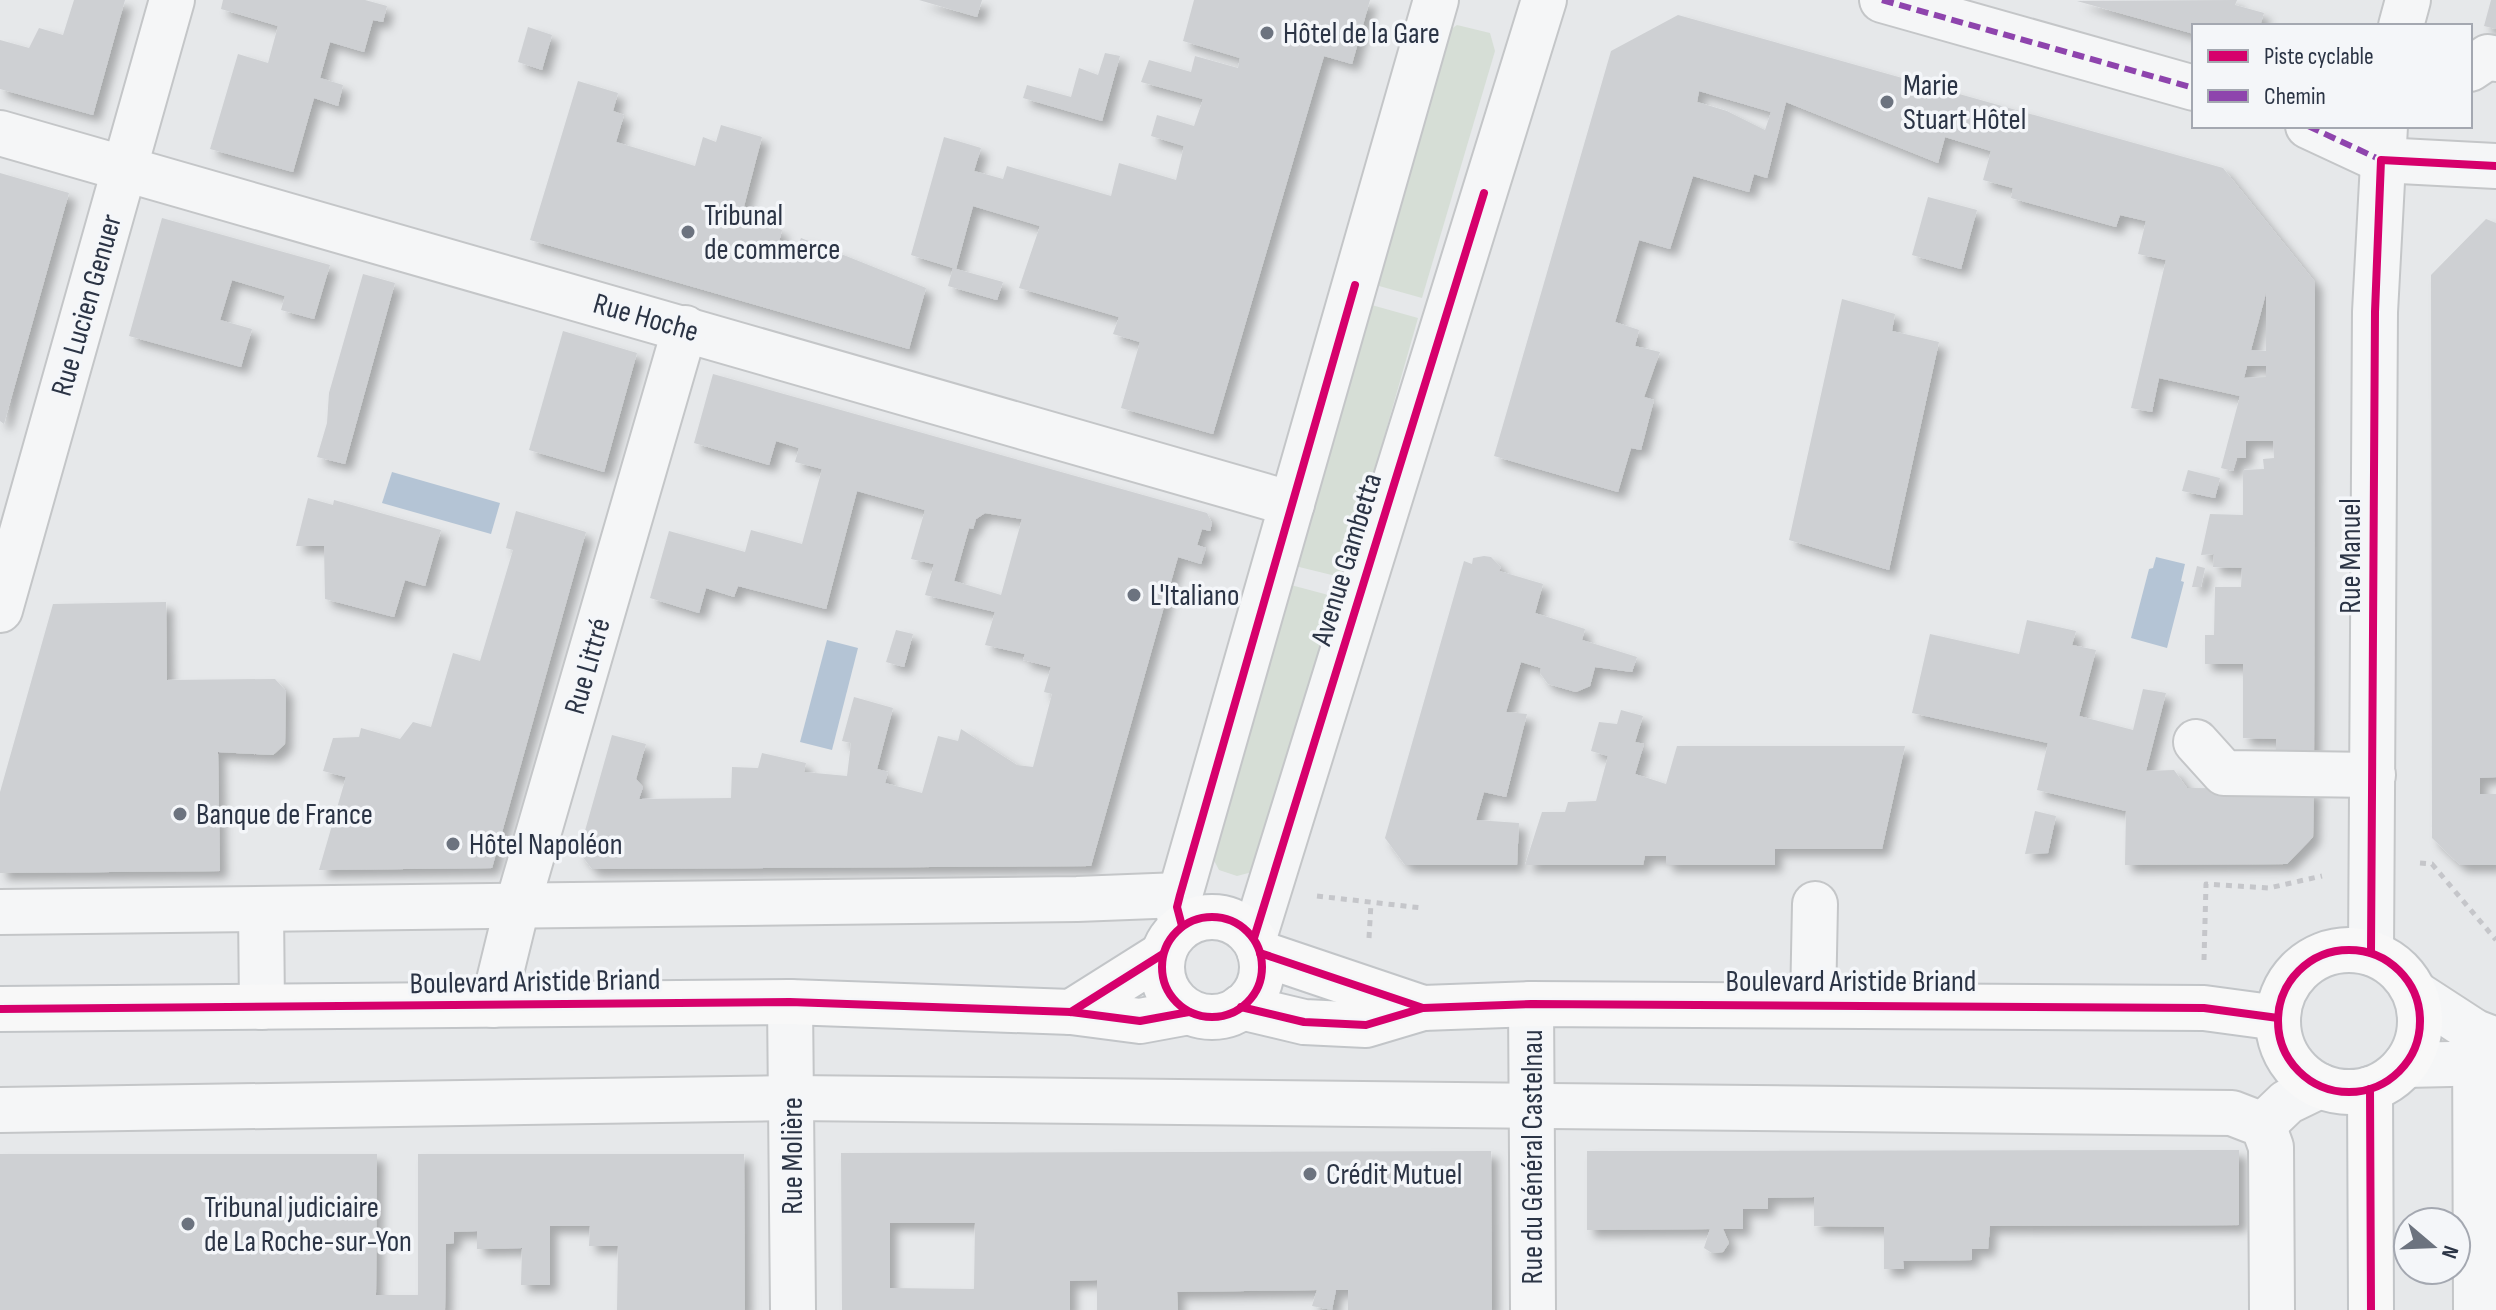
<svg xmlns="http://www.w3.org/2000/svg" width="2496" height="1310" viewBox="0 0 2496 1310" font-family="'Sofia Sans Condensed',sans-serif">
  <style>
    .green { fill: #d6ded6 }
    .water { fill: #b4c4d5 }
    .building { fill: #ced0d3; fill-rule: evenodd; filter: url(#shadow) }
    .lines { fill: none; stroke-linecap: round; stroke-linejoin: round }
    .minor-casing { stroke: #c4c6c8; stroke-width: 48 }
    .major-casing { stroke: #c2c5c8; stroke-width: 48 }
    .path { stroke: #c5c6ca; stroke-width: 5; stroke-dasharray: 6 6; stroke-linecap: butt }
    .minor { stroke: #f5f6f7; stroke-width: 44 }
    .major { stroke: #f8f8f8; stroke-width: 44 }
    .quiet { stroke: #8e44ad; stroke-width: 6; stroke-dasharray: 12 6; stroke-linecap: butt }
    .cycleway-casing { stroke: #f4f6f9; stroke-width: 13 }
    .cycleway { stroke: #d6006c; stroke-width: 8 }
    .poi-dot { fill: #6c737f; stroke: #f4f6f9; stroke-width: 3 }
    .labels { text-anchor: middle; stroke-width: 7; stroke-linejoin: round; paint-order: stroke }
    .poi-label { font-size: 30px; fill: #2b3445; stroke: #f4f6f9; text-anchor: start }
    .street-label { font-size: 30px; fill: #2b3445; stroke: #f4f6f9 }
  </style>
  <defs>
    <filter id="shadow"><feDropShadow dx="7" dy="7" stdDeviation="4" flood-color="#0004"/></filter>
  </defs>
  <rect width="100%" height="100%" fill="#e6e8ea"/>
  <g class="green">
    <polygon points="1457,25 1490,33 1495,51 1422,298 1372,284 1444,34"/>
    <polygon points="1368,304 1418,318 1344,578 1291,565"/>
    <polygon points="1287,584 1336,597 1256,871 1237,876 1219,870 1210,853"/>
  </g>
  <g class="water">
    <polygon points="392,472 500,503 491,534 382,503"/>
    <polygon points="2156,557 2185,564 2181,581 2184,582 2167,648 2131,638 2149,569 2153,568"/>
    <polygon points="827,640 858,648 832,750 800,742"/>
  </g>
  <g class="building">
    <polygon points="74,0 125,0 93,115 0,89 0,40 29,48 39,28 63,35"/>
    <polygon points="223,0 365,0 387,6 383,22 373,20 364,52 330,42 320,78 343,85 338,106 314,98 293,172 210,149 238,54 268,63 278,26 221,9"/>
    <polygon points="919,0 982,0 977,17"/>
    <polygon points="1194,0 1370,0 1352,64 1324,56 1213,434 1121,408 1140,342 1113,334 1119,317 1019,288 1040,226 973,206 956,269 1003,282 997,300 948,286 953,268 911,255 944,137 981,148 974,171 1003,179 1007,166 1111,196 1119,163 1176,180 1184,146 1151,136 1157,115 1194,126 1203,99 1141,82 1149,60 1191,72 1195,56 1238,68 1240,58 1183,41"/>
    <polygon points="2237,0 2235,5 2264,13 2260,26 2194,26 2194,34 2077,1"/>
    <polygon points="2491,0 2496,0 2496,29 2484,26"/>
    <path d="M 1678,15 L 2223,168 L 2315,282 L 2314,764 L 2276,763 L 2276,739 L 2243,738 L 2243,664 L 2205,664 L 2205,635 L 2214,635 L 2215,587 L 2241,587 L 2242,568 L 2213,567 L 2214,554 L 2201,555 L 2210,514 L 2243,515 L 2243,470 L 2264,469 L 2263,459 L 2274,458 L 2273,441 L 2246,441 L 2246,458 L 2237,458 L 2233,471 L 2221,468 L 2240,396 L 2159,378 L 2152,412 L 2131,408 L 2166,260 L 2138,254 L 2146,221 L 2120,215 L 2116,227 L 2011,198 L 2013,188 L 1983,180 L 1991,151 L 1945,137 L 1938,163 L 1786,102 L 1767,178 L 1754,174 L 1749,192 L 1693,176 L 1670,249 L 1639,240 L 1615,322 L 1639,330 L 1635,346 L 1660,352 L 1644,397 L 1654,400 L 1641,450 L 1631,448 L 1618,492 L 1494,456 L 1611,51 ZM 1699,91 L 1771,112 L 1765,130 L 1727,111 L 1697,102 ZM 2266,293 L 2266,351 L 2251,350 ZM 2247,366 L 2266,366 L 2266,377 L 2244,378 Z"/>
    <polygon points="528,27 552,35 542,70 518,62"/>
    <polygon points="1105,53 1120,56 1102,121 1023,98 1027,85 1071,97 1079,68 1098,75"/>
    <polygon points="578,81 618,93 613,111 624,115 616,142 695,166 703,137 716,142 721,125 762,137 742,214 782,230 777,250 794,256 801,238 926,288 909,349 530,240"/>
    <polygon points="0,173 69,193 4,424 0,421"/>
    <polygon points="1928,197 1977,210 1961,269 1912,255"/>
    <polygon points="162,218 330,265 314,319 281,310 285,296 232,280 220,320 252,329 241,367 129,336"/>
    <polygon points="2486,219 2496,223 2496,777 2480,778 2480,794 2496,794 2496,865 2460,865 2432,838 2431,275"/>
    <polygon points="363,274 395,283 345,464 317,457 327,423 329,393"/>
    <polygon points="1842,299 1895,314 1892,331 1939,342 1889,570 1789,540"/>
    <polygon points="563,331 637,353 604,472 529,450"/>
    <path d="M 713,374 L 1207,513 L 1212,523 L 1210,531 L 1202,529 L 1197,545 L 1206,548 L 1201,564 L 1178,557 L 1091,866 L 592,869 L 579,852 L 612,735 L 646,744 L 636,779 L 643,787 L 639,799 L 731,798 L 732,767 L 758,768 L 762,753 L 806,763 L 804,772 L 847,776 L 851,743 L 842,741 L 854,697 L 893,708 L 877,769 L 888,772 L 885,783 L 922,793 L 938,736 L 958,741 L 961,729 L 1017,765 L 1033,767 L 1052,694 L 1044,692 L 1051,667 L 1023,660 L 1025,654 L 985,645 L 995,612 L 925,595 L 934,564 L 911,559 L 925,510 L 857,491 L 826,609 L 738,586 L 734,597 L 706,588 L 699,613 L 650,598 L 669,531 L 745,552 L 751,530 L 802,544 L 822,469 L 795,462 L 799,448 L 776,441 L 769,465 L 694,443 ZM 985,513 L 1022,519 L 1001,595 L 954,581 L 969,528 L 973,529 L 976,519 Z"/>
    <polygon points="2188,470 2220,478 2215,498 2182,491"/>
    <polygon points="308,498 333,505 334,500 441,530 425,586 405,580 394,617 325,599 324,546 296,546"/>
    <polygon points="516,511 586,532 492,868 319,870 346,777 323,771 333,738 359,737 361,728 400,739 413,722 431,727 453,653 480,661 513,550 506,548"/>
    <polygon points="1484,556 1491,557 1501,567 1499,571 1543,584 1535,613 1585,629 1582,640 1637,657 1632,672 1595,667 1590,686 1576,692 1548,684 1540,673 1541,668 1521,662 1506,712 1527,714 1506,797 1484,792 1476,820 1519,823 1517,865 1405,865 1385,838 1464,561 1472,564 1473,558"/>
    <polygon points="2197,566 2205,568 2201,587 2192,587"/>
    <polygon points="166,602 167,680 275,679 286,691 285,744 273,755 218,752 220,871 0,873 0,792 53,604"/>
    <polygon points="2027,620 2076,631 2072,645 2096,650 2079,716 2133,730 2143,689 2166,693 2146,771 2174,770 2187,788 2314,789 2313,837 2287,864 2125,865 2126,811 2037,790 2048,743 1912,713 1930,634 2019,654"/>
    <polygon points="896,630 913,634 904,667 886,662"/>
    <polygon points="1621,710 1643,716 1635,742 1644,744 1635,774 1666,784 1677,746 1905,746 1882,849 1775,849 1775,865 1666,865 1666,856 1645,856 1643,865 1525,865 1542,812 1565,812 1568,802 1596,801 1608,756 1591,751 1599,722 1617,724"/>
    <polygon points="2035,811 2056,816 2048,853 2025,854"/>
    <polygon points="2239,1150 2239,1225 1990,1226 1988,1249 1972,1249 1972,1260 1903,1261 1904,1269 1884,1269 1884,1227 1814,1226 1814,1197 1768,1198 1768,1209 1743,1209 1743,1229 1723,1229 1729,1243 1723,1252 1712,1253 1704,1248 1710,1229 1587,1230 1587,1151"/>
    <path d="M 1491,1151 L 1492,1310 L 1348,1310 L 1348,1290 L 1336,1290 L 1332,1310 L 1312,1306 L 1317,1290 L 1177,1292 L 1178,1310 L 1097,1310 L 1097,1280 L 1070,1281 L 1070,1310 L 842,1310 L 841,1153 ZM 890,1223 L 975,1223 L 974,1289 L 890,1288 Z"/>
    <polygon points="0,1154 377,1154 376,1295 418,1295 418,1154 744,1154 745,1310 617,1310 618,1246 589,1246 590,1226 550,1226 550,1285 521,1285 522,1248 477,1249 477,1231 454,1232 454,1243 446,1244 445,1310 0,1310"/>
  </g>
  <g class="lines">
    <g class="minor-casing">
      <g id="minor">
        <polyline points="1882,0 2194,88"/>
        <polyline points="2401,26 2408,0"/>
        <polyline points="2470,69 2488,57 2496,59"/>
        <polyline points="2308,126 2381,160 2496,166"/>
        <polyline points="0,133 1292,504"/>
        <polyline points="0,610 172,0"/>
        <polyline points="2196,742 2224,773 2373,775"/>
        <polyline points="261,910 262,1007"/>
        <polyline points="0,912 1077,899 1180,895"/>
        <polyline points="1182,926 1177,907 1180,895 1436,0"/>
        <polyline points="1254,938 1544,0"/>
        <polyline points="2371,953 2375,312 2385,126"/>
        <polyline points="2415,993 2475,1032 2496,1040"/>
        <polyline points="790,1002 793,1310"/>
        <polyline points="1531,1004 1533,1310"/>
        <polyline points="1813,1004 1815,904"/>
        <polyline points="493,1005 517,907 685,328"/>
        <polyline points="2475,1032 2476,1310"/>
        <polyline points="2405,1065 2496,1063"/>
        <polyline points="0,1110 791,1098 2232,1113 2263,1125 2271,1147 2272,1310"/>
        <polyline points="2263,1125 2287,1102 2320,1086"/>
      </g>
    </g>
    <g class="major-casing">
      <g id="major">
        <circle cx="1212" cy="967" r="50"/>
        <circle cx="2349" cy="1021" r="71"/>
        <polyline points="1260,953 1423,1008"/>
        <polyline points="1241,1007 1304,1022 1366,1025 1423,1008 1531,1004 2204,1008 2278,1018"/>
        <polyline points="0,1009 790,1002 1071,1012 1140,1021 1189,1012"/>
        <polyline points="1071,1012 1163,954"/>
        <polyline points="2370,1089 2371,1310"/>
      </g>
    </g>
    <g class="path">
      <polyline points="2420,863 2432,864 2496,940"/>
      <polyline points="1317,896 1422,908"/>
      <polyline points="1369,938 1371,903"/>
      <polyline points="2204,960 2206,884 2269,888 2322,876"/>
    </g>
    <use href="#minor" class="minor"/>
    <use href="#major" class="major"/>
    <g class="quiet">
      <polyline points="1882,0 2194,88"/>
      <polyline points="2308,126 2381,160"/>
    </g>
    <g class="cycleway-casing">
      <g id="cycleway">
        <circle cx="1212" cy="967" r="50"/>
        <polyline points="1182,926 1177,907 1180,895 1355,285"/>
        <polyline points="1254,938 1484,193"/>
        <circle cx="2349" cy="1021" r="71"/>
        <polyline points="1260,953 1423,1008"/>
        <polyline points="2371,953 2375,312 2381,160 2496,166"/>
        <polyline points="1241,1007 1304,1022 1366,1025 1423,1008 1531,1004 2204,1008 2278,1018"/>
        <polyline points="0,1009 790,1002 1071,1012 1140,1021 1189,1012"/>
        <polyline points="1071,1012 1163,954"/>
        <polyline points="2370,1089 2371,1310"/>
      </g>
    </g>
    <use href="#cycleway" class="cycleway"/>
  </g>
  <g class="poi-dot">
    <circle cx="1267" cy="33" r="8"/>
    <circle cx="1887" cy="102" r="8"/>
    <circle cx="688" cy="232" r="8"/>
    <circle cx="1134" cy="595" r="8"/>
    <circle cx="180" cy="814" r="8"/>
    <circle cx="453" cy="844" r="8"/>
    <circle cx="1310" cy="1174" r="8"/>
    <circle cx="188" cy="1224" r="8"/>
  </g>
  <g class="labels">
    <g class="poi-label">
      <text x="1283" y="43">Hôtel de la Gare</text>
      <text x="1903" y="95">Marie<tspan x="1903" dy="34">Stuart Hôtel</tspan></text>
      <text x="704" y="225">Tribunal<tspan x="704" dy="34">de commerce</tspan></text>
      <text x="1150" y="605">L'Italiano</text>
      <text x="196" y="824">Banque de France</text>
      <text x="469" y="854">Hôtel Napoléon</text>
      <text x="1326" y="1184">Crédit Mutuel</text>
      <text x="204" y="1217">Tribunal judiciaire<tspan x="204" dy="34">de La Roche-sur-Yon</tspan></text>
    </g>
    <g class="street-label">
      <text transform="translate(86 305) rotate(-74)" y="10">Rue Lucien Genuer</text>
      <text transform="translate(646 317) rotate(16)" y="10">Rue Hoche</text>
      <text transform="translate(2350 556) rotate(-90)" y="10">Rue Manuel</text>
      <text transform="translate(1346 559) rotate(-73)" y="10">Avenue Gambetta</text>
      <text transform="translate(587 666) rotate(-74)" y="10">Rue Littré</text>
      <text transform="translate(535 981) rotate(-1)" y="10">Boulevard Aristide Briand</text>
      <text x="1851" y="991">Boulevard Aristide Briand</text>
      <text transform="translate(792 1156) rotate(-90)" y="10">Rue Molière</text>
      <text transform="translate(1532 1157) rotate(-90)" y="10">Rue du Général Castelnau</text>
    </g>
  </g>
  <rect x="2192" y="24" width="280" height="104" fill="#f4f6f9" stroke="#a4a8b1" stroke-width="2"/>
  <rect x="2208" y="50" width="40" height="12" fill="#d6006c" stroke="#a4a8b1" stroke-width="2"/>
  <text x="2264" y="64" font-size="24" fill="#2b3445">Piste cyclable</text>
  <rect x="2208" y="90" width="40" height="12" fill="#8e44ad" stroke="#a4a8b1" stroke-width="2"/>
  <text x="2264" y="104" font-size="24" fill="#2b3445">Chemin</text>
  <g transform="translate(2432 1246) rotate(109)"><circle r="38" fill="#f4f6f9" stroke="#a4a8b1" stroke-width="2"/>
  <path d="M0-6L14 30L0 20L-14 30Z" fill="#6c737f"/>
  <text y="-12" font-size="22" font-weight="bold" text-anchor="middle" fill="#2b3445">N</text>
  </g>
</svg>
